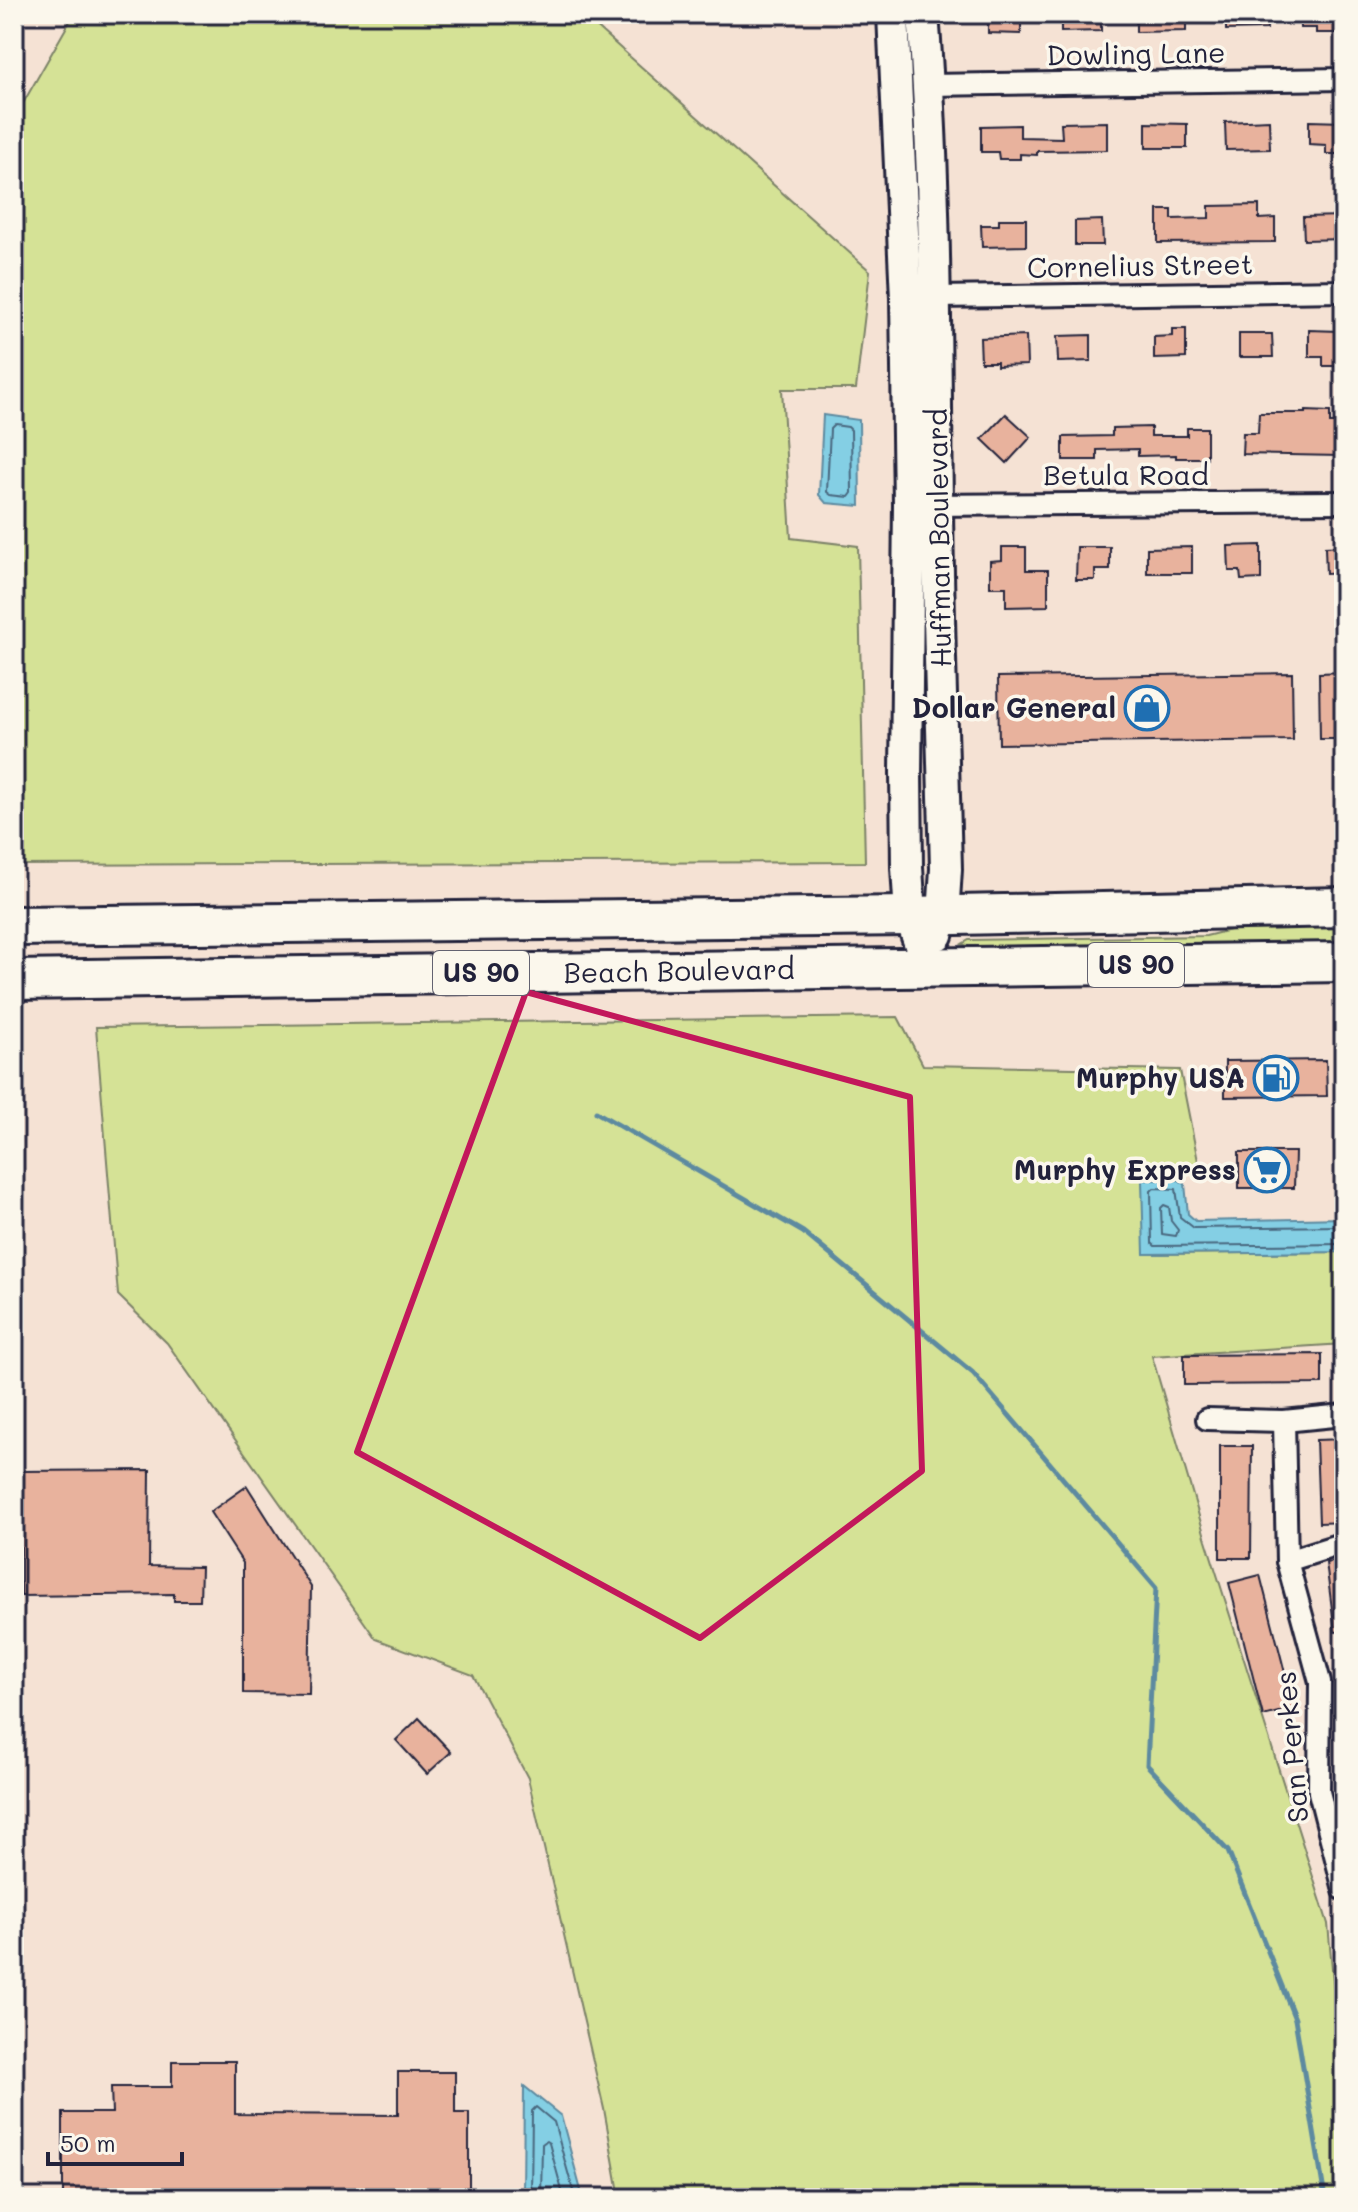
<svg xmlns="http://www.w3.org/2000/svg" width="1358" height="2212" viewBox="0 0 1358 2212" font-family="Mali,sans-serif">
  <style>
    .green { fill: #d5e296; stroke: #7c8268; stroke-width: 2 }
    .water { fill: #84cfe4; stroke: #5d8aa0; stroke-width: 2 }
    .lines { fill: none; stroke-linecap: round; stroke-linejoin: round }
    .shore { stroke: #49677f; stroke-width: 2 }
    .stream { stroke: #5d8aa0; stroke-width: 5 }
    .building { fill: #e8b29d; stroke: #22223b; stroke-width: 2 }
    .street-casing { stroke: #22223b; stroke-width: 26 }
    .secondary-casing { stroke: #22223b; stroke-width: 36 }
    .highway-casing { stroke: #22223b; stroke-width: 44 }
    .street { stroke: #fbf7ec; stroke-width: 20 }
    .secondary { stroke: #fbf7ec; stroke-width: 30 }
    .highway { stroke: #fbf7ec; stroke-width: 38 }
    .marked { fill: none; stroke: #c2185b; stroke-width: 6; stroke-linejoin: round }
    .labels { text-anchor: middle; stroke-width: 7; stroke-linejoin: round; paint-order: stroke }
    .shield { fill: #fbf7ec; stroke: #636270; stroke-width: 2 }
    .shield-label { font-size: 26px; font-weight: bold; fill: #22223b }
    .street-label { font-size: 28px; fill: #22223b; stroke: #fbf7ec }
    .poi-label { font-size: 28px; font-weight: bold; fill: #22223b; stroke: #fbf7ec; text-anchor: end }
  </style>
  <rect width="100%" height="100%" fill="#f5e2d4"/>
  <filter id="ink" filterUnits="userSpaceOnUse"><feTurbulence type="fractalNoise" baseFrequency=".0125" numOctaves="2"/><feDisplacementMap in="SourceGraphic" scale="16" xChannelSelector="R" yChannelSelector="G"/><feConvolveMatrix kernelMatrix="1 2 1 2 8 2 1 2 1" color-interpolation-filters="sRGB"/></filter>
  <g filter="url(#ink)">
    <g class="green">
      <polygon points="74,14 582,14 870,271 856,389 782,389 791,538 858,546 865,862 14,865 14,119"/>
      <polygon points="1344,924 1344,946 978,950 962,944 969,940 1206,936 1246,926"/>
      <polygon points="898,1017 923,1065 1180,1070 1199,1166 1142,1166 1145,1254 1344,1252 1344,1344 1152,1356 1206,1540 1328,1924 1344,2102 1344,2198 620,2198 604,2109 528,1778 473,1675 376,1639 167,1343 118,1295 96,1027"/>
    </g>
    <g class="water">
      <polygon points="823,415 859,420 860,506 826,503 819,495"/>
      <polygon points="1142,1180 1179,1180 1185,1184 1188,1214 1196,1221 1344,1218 1344,1252 1144,1254"/>
      <polygon points="524,2086 561,2116 583,2198 523,2198"/>
    </g>
    <g class="lines">
      <g class="shore">
        <polygon points="834,425 848,427 851,430 852,493 849,497 831,495 827,492 830,429"/>
        <polygon points="1164,1205 1169,1207 1171,1221 1178,1230 1176,1236 1162,1234 1161,1208"/>
        <polyline points="1344,1226 1194,1228 1180,1217 1176,1189 1154,1188 1151,1191 1152,1243 1155,1246 1344,1244"/>
        <polyline points="531,2198 532,2111 536,2107 554,2122 575,2198"/>
        <polyline points="541,2198 542,2144 546,2141 549,2143 564,2198"/>
      </g>
      <polyline class="stream" points="596,1112 803,1232 973,1373 1156,1588 1147,1765 1228,1851 1295,2019 1325,2198"/>
    </g>
    <g class="building">
      <polygon points="988,14 1021,14 1021,34 988,33"/>
      <polygon points="1061,14 1101,14 1101,31 1061,32"/>
      <polygon points="1136,14 1186,14 1186,31 1136,32"/>
      <polygon points="1226,14 1266,14 1267,29 1226,30"/>
      <polygon points="1300,14 1339,14 1339,33 1316,33 1316,28 1300,28"/>
      <polygon points="1269,120 1270,149 1226,150 1225,122"/>
      <polygon points="1309,121 1344,122 1344,154 1326,154 1326,145 1309,144"/>
      <polygon points="1107,122 1107,150 1037,151 1037,155 1020,154 1020,159 999,159 998,152 981,152 981,126 1020,125 1020,137 1062,138 1061,123"/>
      <polygon points="1146,123 1187,124 1187,148 1146,148"/>
      <polygon points="1259,205 1259,219 1275,218 1275,242 1158,243 1158,210 1172,210 1172,219 1209,218 1209,206"/>
      <polygon points="1343,216 1344,239 1304,240 1303,217"/>
      <polygon points="999,219 1026,219 1026,246 982,247 981,225 999,225"/>
      <polygon points="1102,220 1103,245 1075,245 1075,221"/>
      <polygon points="1172,329 1186,329 1186,358 1154,359 1154,337 1172,336"/>
      <polygon points="1309,330 1339,331 1338,366 1323,366 1323,357 1309,357"/>
      <polygon points="1239,334 1272,334 1273,357 1239,357"/>
      <polygon points="1091,335 1091,361 1058,362 1057,336"/>
      <polygon points="1026,336 1027,365 997,366 997,362 981,362 980,338"/>
      <polygon points="1306,411 1330,412 1330,423 1342,423 1341,456 1242,454 1243,433 1258,433 1259,413 1306,413"/>
      <polygon points="1006,414 1031,437 1007,463 982,439"/>
      <polygon points="1151,427 1151,436 1187,436 1187,428 1207,428 1207,458 1176,458 1176,455 1138,456 1138,449 1097,450 1097,460 1063,460 1063,437 1112,436 1112,428"/>
      <polygon points="1261,545 1261,579 1241,580 1240,571 1229,571 1228,546"/>
      <polygon points="1344,546 1344,573 1326,574 1325,547"/>
      <polygon points="1002,547 1026,547 1026,570 1048,570 1048,606 1006,607 1006,587 990,587 990,561 1002,560"/>
      <polygon points="1077,547 1110,547 1110,570 1095,570 1095,580 1076,580"/>
      <polygon points="1192,547 1192,573 1147,573 1147,548"/>
      <polygon points="1344,672 1344,739 1320,739 1319,673"/>
      <polygon points="1292,673 1293,740 999,744 998,677"/>
      <polygon points="1326,1060 1327,1096 1225,1097 1225,1061"/>
      <polygon points="1239,1152 1295,1152 1294,1188 1239,1188"/>
      <polygon points="1322,1354 1322,1384 1184,1385 1184,1355"/>
      <polygon points="1344,1439 1344,1522 1319,1523 1316,1440"/>
      <polygon points="1220,1446 1252,1446 1251,1558 1220,1558"/>
      <polygon points="150,1470 149,1566 201,1567 200,1601 174,1601 174,1594 21,1596 21,1471"/>
      <polygon points="247,1486 311,1587 309,1694 243,1693 243,1563 210,1512"/>
      <polygon points="1344,1560 1344,1631 1335,1632 1326,1563"/>
      <polygon points="1260,1575 1294,1708 1263,1716 1229,1583"/>
      <polygon points="419,1718 451,1752 427,1774 396,1740"/>
      <polygon points="172,2061 235,2061 235,2114 398,2115 398,2072 455,2072 455,2113 469,2113 469,2198 63,2198 63,2113 112,2113 111,2087 172,2087"/>
    </g>
    <g class="lines">
      <g class="street-casing">
        <g id="street">
          <polyline points="928,85 1344,79"/>
          <polyline points="936,297 1344,291"/>
          <polyline points="925,505 1344,502"/>
          <polyline points="1207,1419 1284,1421 1344,1415"/>
          <polyline points="1284,1421 1287,1561 1320,1682 1319,1792 1344,1890"/>
          <polyline points="1287,1561 1344,1543"/>
        </g>
      </g>
      <g class="secondary-casing">
        <g id="secondary">
          <polyline points="893,14 906,298 909,505 906,773 907,867 910,916 928,968"/>
          <path d="M 923,14 C 936,178 935,341 937,505 C 938,626 943,747 946,869 L 943,916 L 937,935"/>
        </g>
      </g>
      <g class="highway-casing">
        <g id="highway">
          <polyline points="14,926 910,916 1344,907"/>
          <polyline points="14,980 1344,962"/>
        </g>
      </g>
      <use href="#street" class="street"/>
      <use href="#secondary" class="secondary"/>
      <use href="#highway" class="highway"/>
    </g>
  </g>
  <path class="marked" d="M 526,992 L 910,1097 L 922,1471 L 700,1638 L 357,1452 Z"/>
  <defs>
    <g id="shop-ring" transform="scale(2.3)"><circle r="9.5" fill="#fbf7ec" stroke="#1f6fb2" stroke-width="1.5"/><path d="M-5-2.5h2.3a2.7 3.5 0 0 1 5.4 0H5L5.5 6h-11ZM-1.5-2.5h3a1.5 2.3 0 0 0-3 0Z" fill="#1f6fb2"/></g>
    <g id="fuel-ring" transform="scale(2.3)"><circle r="9.5" fill="#fbf7ec" stroke="#1f6fb2" stroke-width="1.5"/><path d="M-5.5-6h7V0h2V4h1.3V-2.5L3-4.5l.8-.8L6-3V5H2.5V1h-1V6h-7ZM-4.2-4.7v3.2H.2V-4.7Z" fill="#1f6fb2"/></g>
    <g id="supermarket-ring" transform="scale(2.3)"><circle r="9.5" fill="#fbf7ec" stroke="#1f6fb2" stroke-width="1.5"/><path d="M-6-5.5h2.5l.6 2H6L4.5 2H-2.5L-4.4-4H-6ZM-1.5 3.2a1.3 1.3 0 1 0 .1 0ZM3 3.2a1.3 1.3 0 1 0 .1 0Z" fill="#1f6fb2"/></g>
  </defs>
  <g fill-rule="evenodd">
    <use href="#shop-ring" x="1147" y="708"/>
    <use href="#fuel-ring" x="1276" y="1078"/>
    <use href="#supermarket-ring" x="1267" y="1170"/>
  </g>
  <g class="labels">
    <g class="shield">
      <rect x="1088" y="943" width="96" height="44" rx="6"/>
      <rect x="433" y="951" width="96" height="44" rx="6"/>
    </g>
    <g class="shield-label">
      <text x="1136" y="974">US 90</text>
      <text x="481" y="982">US 90</text>
    </g>
    <g class="street-label">
      <text transform="translate(1136 54) rotate(-1)" y="10">Dowling Lane</text>
      <text transform="translate(1140 266) rotate(-1)" y="10">Cornelius Street</text>
      <text x="1126" y="485">Betula Road</text>
      <text transform="translate(939 538) rotate(-91)" y="10">Huffman Boulevard</text>
      <text transform="translate(679 971) rotate(-1)" y="10">Beach Boulevard</text>
      <text transform="translate(1292 1747) rotate(-95)" y="10">San Perkes</text>
    </g>
    <g class="poi-label">
      <text x="1116" y="718">Dollar General</text>
      <text x="1245" y="1088">Murphy USA</text>
      <text x="1236" y="1180">Murphy Express</text>
    </g>
  </g>
  <rect width="1358" height="2212" fill="none" stroke="#fbf7ec" stroke-width="48"/>
  <rect x="24" y="24" width="1310" height="2164" fill="none" stroke="#22223b" stroke-width="3" filter="url(#ink)"/>
  <path d="M48 2152v12h134v-12" fill="none" stroke="#22223b" stroke-width="4"/>
  <text x="60" y="2152" font-size="24" fill="#22223b" stroke="#fbf7ec" stroke-width="6" paint-order="stroke">50 m</text>
</svg>
